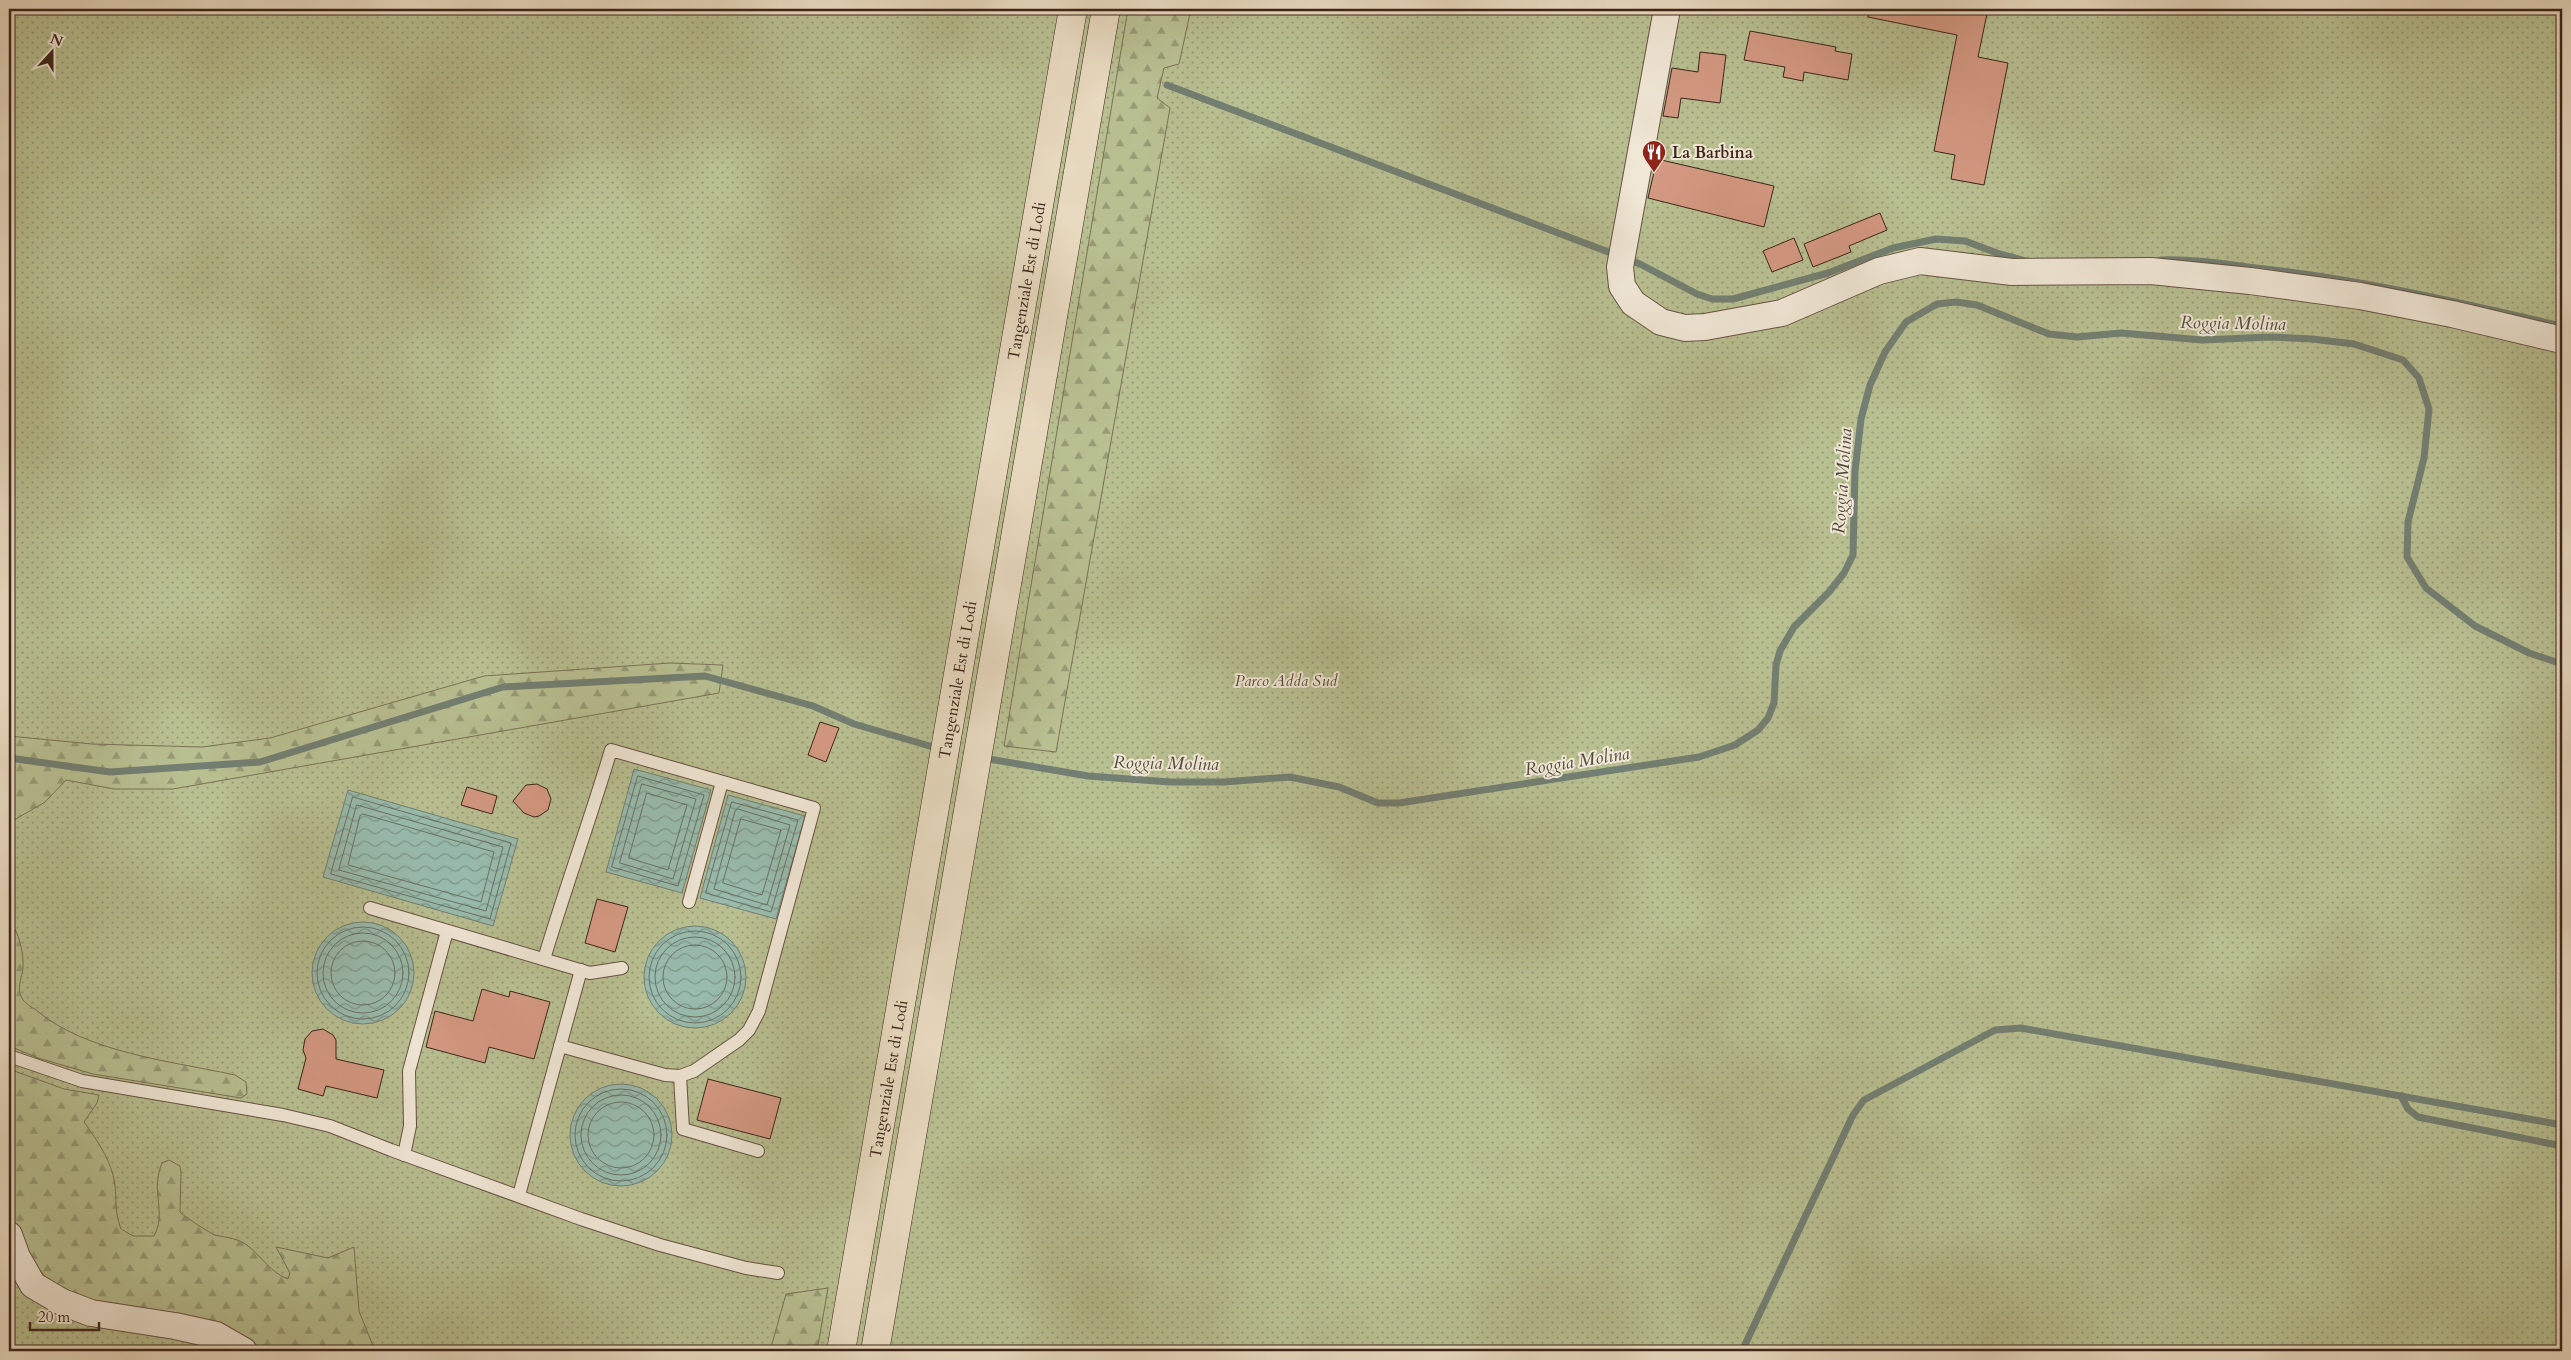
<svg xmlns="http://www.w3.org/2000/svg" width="2571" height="1360" viewBox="0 0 2571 1360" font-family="Cardo,serif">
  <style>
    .grass { fill: url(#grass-dots); stroke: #7a7255 }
    .forest { fill: url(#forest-firs); stroke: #7a7255 }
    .water { fill: url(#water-waves); stroke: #737f72 }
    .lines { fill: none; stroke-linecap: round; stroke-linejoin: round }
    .shore { stroke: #6a7063; stroke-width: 1 }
    .stream { stroke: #737f72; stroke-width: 7 }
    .building { fill: #d39881; stroke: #3c2519 }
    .service-casing { stroke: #675243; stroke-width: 14 }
    .minor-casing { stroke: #675243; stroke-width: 28 }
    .trunk-casing { stroke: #3c2519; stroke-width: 29 }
    .service { stroke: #f0e7d6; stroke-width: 12 }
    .minor { stroke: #f0e7d6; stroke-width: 26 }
    .trunk { stroke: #e8dac0; stroke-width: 28 }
    .labels { text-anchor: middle; stroke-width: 4; stroke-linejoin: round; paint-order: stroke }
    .poi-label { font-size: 16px; font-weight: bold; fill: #3c2519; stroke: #f0e7d6; text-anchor: start }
    .street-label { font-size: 16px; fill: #3c2519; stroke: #f0e7d6 }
    .park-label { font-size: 16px; font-style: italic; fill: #5b4c37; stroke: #f0e7d6 }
    .water-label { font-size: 18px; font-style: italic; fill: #534a3e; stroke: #f0e7d6 }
  </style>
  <defs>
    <pattern id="grass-dots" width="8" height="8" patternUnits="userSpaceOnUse" patternTransform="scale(1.25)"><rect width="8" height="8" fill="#b8bf91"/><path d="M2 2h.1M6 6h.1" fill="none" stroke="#979b76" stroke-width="1.8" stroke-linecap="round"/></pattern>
    <pattern id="forest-firs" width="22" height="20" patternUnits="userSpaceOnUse" patternTransform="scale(1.25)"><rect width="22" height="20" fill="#b8bf91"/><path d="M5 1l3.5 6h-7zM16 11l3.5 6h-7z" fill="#979b76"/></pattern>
    <pattern id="water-waves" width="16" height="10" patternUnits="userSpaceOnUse" patternTransform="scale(1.25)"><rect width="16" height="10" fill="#98bbad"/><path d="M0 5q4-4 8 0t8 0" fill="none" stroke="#7d988c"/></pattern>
  </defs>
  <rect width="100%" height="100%" fill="#e8dac0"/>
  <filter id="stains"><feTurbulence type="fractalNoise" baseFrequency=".004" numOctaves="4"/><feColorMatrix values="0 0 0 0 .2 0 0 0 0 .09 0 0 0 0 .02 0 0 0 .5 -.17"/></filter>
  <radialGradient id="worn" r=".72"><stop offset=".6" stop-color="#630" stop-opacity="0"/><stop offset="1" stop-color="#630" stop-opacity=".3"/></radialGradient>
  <rect class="grass" x="9" y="9" width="2553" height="1342"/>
  <g class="forest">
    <polygon points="1128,9 1191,9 1179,64 1164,68 1157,98 1170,108 1056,752 1004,746"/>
    <polygon points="670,663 723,665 719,693 173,789 114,789 66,780 45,802 9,823 9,736 92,744 202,747 270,738 484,676"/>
    <path d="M 9,921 C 19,930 24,955 23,968 C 22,978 16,988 22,998 C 24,1003 32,1007 36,1010 C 87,1053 171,1061 235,1075 L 246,1082 L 247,1094 L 241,1098 L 93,1074 L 38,1058 L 9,1046 Z"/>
    <path d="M 9,1069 L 64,1089 L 99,1095 L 97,1103 L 84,1122 C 96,1139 107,1154 113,1175 C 118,1193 113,1209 121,1229 L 133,1236 L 154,1236 C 167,1213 150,1191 162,1163 L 169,1160 L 180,1166 L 181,1172 L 180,1212 C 182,1215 211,1234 215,1235 C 228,1238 238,1238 248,1246 C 262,1257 271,1273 288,1279 L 290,1273 L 276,1247 L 328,1258 L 354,1247 L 359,1311 L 375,1351 L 257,1351 L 83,1299 L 48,1280 L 29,1257 L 15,1227 L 9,1185 Z"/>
    <polygon points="828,1288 817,1351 770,1351 786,1294"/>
  </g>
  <g class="water">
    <polygon points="634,769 711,790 682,893 606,872"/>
    <polygon points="348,790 518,839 493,926 323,877"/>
    <polygon points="728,795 805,816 776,919 700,898"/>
    <circle cx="363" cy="973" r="51"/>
    <circle cx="695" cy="977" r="51"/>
    <circle cx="621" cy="1135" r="51"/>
  </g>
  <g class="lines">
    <g class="shore">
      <polygon points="638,776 704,795 678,886 612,867"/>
      <polygon points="642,784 696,799 673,879 620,863"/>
      <polygon points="647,793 687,805 668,870 629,858"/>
      <polygon points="353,797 511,843 490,919 331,874"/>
      <polygon points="732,802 798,820 771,912 706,893"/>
      <polygon points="357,805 503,847 486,911 339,870"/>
      <polygon points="738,809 790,825 767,905 714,889 735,811"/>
      <polygon points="363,814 494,852 481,902 348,865 360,816"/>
      <polygon points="741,819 781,830 762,895 723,883"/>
      <circle cx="363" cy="973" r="46"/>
      <circle cx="695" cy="977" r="46"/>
      <circle cx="363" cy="973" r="40"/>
      <circle cx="695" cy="977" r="40"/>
      <circle cx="363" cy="973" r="32"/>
      <circle cx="695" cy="977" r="32"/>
      <circle cx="621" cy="1135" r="46"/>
      <circle cx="621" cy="1135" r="40"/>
      <circle cx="621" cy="1135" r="33"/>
    </g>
    <g class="stream">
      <polyline points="1167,85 1640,264 1697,294 1712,299 1733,299 1828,273 1893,248 1936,239 1965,241 1997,253 2026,261"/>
      <path d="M 2161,260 C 2193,259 2225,264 2256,268 C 2360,279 2461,303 2562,326"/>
      <polyline points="9,758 110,772 260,762 503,687 705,676 813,706 854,724 940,749"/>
      <polyline points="983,758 1088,776 1170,782 1224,782 1290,777 1339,787 1378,803 1399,803 1699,757 1735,745 1758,730 1768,718 1774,703 1776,665 1780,651 1794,627 1829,592 1844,573 1853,555 1855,471 1861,419 1870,385 1885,352 1906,322 1937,304 1956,302 1977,305 2049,334 2077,337 2121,333 2202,340 2270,337 2312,339 2354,344 2403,360 2419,378 2429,409 2424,458 2408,522 2407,557 2426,588 2475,626 2529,653 2562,664"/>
      <polyline points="2401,1096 2408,1109 2418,1117 2562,1146"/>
      <polyline points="1742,1351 1853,1115 1864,1100 1995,1030 2021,1028 2562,1125"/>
    </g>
  </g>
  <g class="building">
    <polygon points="1869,9 1988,9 1978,57 2008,63 1984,185 1951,179 1955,155 1934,151 1957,35 1868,17"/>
    <polygon points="1750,31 1836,47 1835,51 1852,54 1848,80 1804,72 1803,81 1783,77 1785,67 1744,60"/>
    <polygon points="1700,52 1726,55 1720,103 1681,98 1678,118 1663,116 1672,68 1698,72"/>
    <polygon points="1657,159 1774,186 1764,227 1648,198"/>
    <polygon points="1880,213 1887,230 1849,246 1851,252 1813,267 1804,244"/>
    <polygon points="1794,238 1803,260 1772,272 1763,251"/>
    <polygon points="820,722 839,728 826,762 808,755"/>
    <polygon points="537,784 547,789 551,799 548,810 539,816 534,817 524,813 513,801 526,785"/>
    <polygon points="467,787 497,796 492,814 461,805"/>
    <polygon points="597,899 628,907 615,952 585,943"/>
    <polygon points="482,989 509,997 510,991 550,1002 534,1059 489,1047 485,1063 426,1047 435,1011 473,1021"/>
    <polygon points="323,1029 333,1035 336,1040 336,1059 384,1070 377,1098 326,1086 323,1096 298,1089 306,1058 303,1050 305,1039 312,1031"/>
    <polygon points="708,1079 781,1098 770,1139 697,1120"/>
  </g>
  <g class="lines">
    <g class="service-casing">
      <g id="service">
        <polyline points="689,902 722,782"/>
        <polyline points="370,908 590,973 622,968"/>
        <path d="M 544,959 C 565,889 590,820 611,750 L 814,808 L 759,1011 L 749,1030 L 739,1040 L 694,1071 L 680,1076 L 665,1075 L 560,1046"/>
        <polyline points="9,1056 82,1081 283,1115 330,1126 391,1150 581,1219 660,1245 746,1268 778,1273"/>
        <polyline points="680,1076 683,1129 758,1151"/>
        <polyline points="404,1155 410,1126 409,1071 447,931"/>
        <polyline points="519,1195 581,970"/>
      </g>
    </g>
    <g class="minor-casing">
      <g id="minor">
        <polyline points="1667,9 1620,267 1622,286 1633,303 1661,322 1685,328 1705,327 1782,313 1879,271 1920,261 2012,272 2151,271 2250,281 2360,296 2452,314 2562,340"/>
        <polyline points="9,1235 17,1257 33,1285 62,1302 91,1313 175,1326 216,1335 244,1351"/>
      </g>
    </g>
    <g class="trunk-casing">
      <g id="trunk">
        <path id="s1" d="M 841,1351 L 1073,9"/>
        <polyline points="875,1351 1106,9"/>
      </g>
    </g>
    <use href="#service" class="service"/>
    <use href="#minor" class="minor"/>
    <use href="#trunk" class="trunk"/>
  </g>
  <defs>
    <g id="restaurant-pin" transform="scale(1.25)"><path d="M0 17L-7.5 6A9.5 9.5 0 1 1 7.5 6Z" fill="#8f2418" stroke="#f0e7d6"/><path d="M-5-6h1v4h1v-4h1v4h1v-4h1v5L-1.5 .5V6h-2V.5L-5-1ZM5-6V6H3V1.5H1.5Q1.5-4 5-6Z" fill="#fff"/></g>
  </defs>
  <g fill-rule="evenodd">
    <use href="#restaurant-pin" x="1654" y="152"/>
  </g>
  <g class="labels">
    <g class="poi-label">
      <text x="1672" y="158">La Barbina</text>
    </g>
    <g class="street-label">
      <text dy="6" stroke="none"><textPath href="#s1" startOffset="1086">Tangenziale Est di Lodi</textPath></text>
      <text dy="6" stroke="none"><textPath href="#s1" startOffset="681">Tangenziale Est di Lodi</textPath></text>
      <text dy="6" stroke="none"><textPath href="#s1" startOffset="276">Tangenziale Est di Lodi</textPath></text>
    </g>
    <g class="park-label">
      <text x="1286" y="686">Parco Adda Sud</text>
    </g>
    <g class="water-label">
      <text transform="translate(2233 323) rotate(1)" y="6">Roggia Molina</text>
      <text transform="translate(1842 481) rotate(-86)" y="6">Roggia Molina</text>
      <text transform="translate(1577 761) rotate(-9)" y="6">Roggia Molina</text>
      <text transform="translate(1166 763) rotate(1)" y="6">Roggia Molina</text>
    </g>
  </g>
  <rect width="2571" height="1360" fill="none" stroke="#e8dac0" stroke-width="30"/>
  <rect x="10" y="10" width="2551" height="1340" fill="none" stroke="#3c2519" stroke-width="2.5"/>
  <rect x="15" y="15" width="2541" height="1330" fill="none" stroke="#3c2519"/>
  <g transform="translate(52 52) rotate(21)" stroke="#f0e7d6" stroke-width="4" paint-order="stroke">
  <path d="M0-4L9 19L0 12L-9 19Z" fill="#3c2519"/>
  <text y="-8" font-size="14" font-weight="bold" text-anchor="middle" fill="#3c2519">N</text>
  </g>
  <path d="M30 1322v8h69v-8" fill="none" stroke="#3c2519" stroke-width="2.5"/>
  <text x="38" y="1322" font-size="15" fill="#3c2519" stroke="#f0e7d6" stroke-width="4" paint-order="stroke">20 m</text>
  <rect width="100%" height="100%" filter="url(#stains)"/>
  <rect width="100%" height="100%" fill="url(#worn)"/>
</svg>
